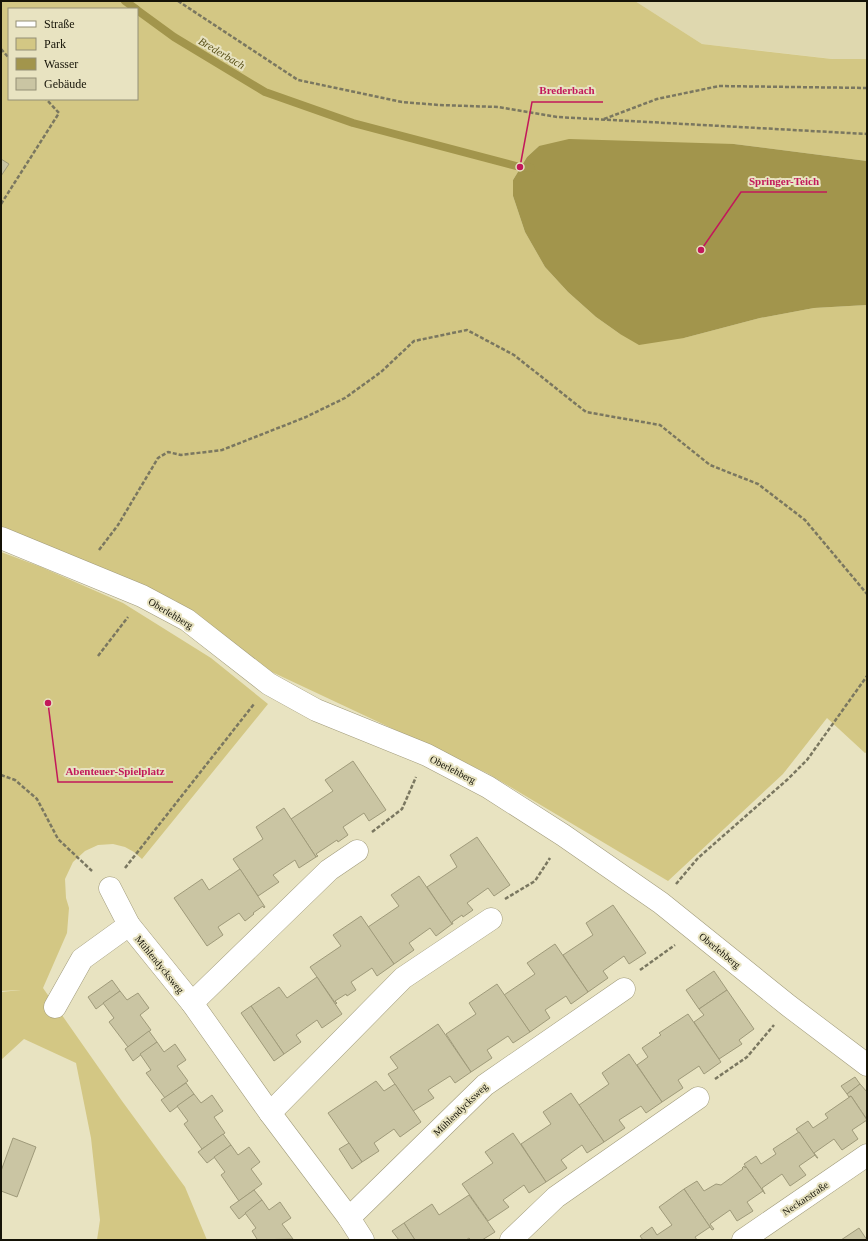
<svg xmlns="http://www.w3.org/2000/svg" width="868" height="1241" viewBox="0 0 868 1241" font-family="Georgia,serif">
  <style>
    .built { fill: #dfd8af }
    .green { fill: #d3c784; fill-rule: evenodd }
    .water { fill: #a2954c }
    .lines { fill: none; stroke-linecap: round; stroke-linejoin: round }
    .stream { stroke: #a2954c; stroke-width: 8 }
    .building { fill: #cac5a3; stroke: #9f9a7a }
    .minor-casing { stroke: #a19b7b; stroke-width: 23 }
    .path { stroke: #7a7760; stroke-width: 2.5; stroke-dasharray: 4 2; stroke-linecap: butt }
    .minor { stroke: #fff; stroke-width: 22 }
    .labels { text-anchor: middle; stroke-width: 4; stroke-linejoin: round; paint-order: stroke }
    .street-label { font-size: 10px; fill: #151307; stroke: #e8e3c1 }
    .water-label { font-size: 11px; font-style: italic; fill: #5a5119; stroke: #e8e3c1 }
    .leader { fill: none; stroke: #c2185b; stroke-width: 1.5 }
    .callout-dot { fill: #c2185b; stroke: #e8e3c1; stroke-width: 1.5 }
    .callout-label { font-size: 11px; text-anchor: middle; font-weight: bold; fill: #c2185b; stroke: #e8e3c1; stroke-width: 4; stroke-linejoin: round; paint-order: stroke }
  </style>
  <rect width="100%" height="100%" fill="#e8e3c1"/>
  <polygon class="built" points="635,1 867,1 867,59 833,59 702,44"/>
  <g class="green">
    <path d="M 1,1 L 635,1 L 702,44 L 832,59 L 867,59 L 867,161 L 734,144 L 539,146 L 527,157 L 513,180 L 513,196 L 525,232 L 545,267 L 568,292 L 596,317 L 620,334 L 684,338 L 760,318 L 814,308 L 867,305 L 867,752 L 865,753 L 827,718 L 783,774 L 668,881 L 487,773 L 272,672 L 176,601 L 115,573 L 1,529 ZM 9,9 L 137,9 L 137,99 L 9,99 Z"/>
    <polygon points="1,552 41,567 123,603 211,658 268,704 142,859 134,852 125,847 113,844 98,845 85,851 73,862 65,879 66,898 69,908 67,933 43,988 122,1101 185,1187 207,1240 97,1240 100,1220 91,1138 76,1063 24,1039 1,1060 1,992 21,990 1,991"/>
  </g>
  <polygon class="water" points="569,139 734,144 867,161 867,305 814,308 760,318 684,338 639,345 620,334 596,317 568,292 545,267 525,232 513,196 513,180 527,157 539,146"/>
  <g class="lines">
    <g class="stream">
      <polyline points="125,1 136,9"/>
      <polyline points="137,10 174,37 265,92 353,123 520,167 531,168"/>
    </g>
  </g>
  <g class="building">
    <polygon points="1,159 9,164 1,176"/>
    <polygon points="353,761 386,810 369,821 364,813 343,827 348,835 338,842 337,840 316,854 318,856 316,857 291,819 333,791 325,780"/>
    <polygon points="284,808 316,857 299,868 295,860 273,875 279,882 258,896 233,859 263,839 256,827"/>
    <polygon points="477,837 510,885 494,896 488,888 467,903 473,910 463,917 462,915 452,922 453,924 452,924 427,887 457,867 450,855"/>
    <polygon points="240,869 265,907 264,908 263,906 253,913 254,914 245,921 239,913 218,927 223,935 207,946 174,898 202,879 209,890"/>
    <polygon points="419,876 452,924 436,936 430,928 409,943 414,950 394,964 368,927 399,906 391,895"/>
    <polygon points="613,905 646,953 629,964 624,956 603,971 608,978 588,992 563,955 593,935 586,923"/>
    <polygon points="361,916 394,964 377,976 372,968 351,982 356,990 347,996 346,994 335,1001 337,1003 336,1004 310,967 341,946 333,935"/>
    <polygon points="555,944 588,992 571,1004 566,996 545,1010 550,1018 530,1032 504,995 535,974 527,963"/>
    <polygon points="714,971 727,990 699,1009 686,990"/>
    <polygon points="317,977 342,1014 322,1028 317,1020 296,1035 301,1042 284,1054 251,1006 279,987 287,998"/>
    <polygon points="112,980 120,991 96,1009 88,997"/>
    <polygon points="497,984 530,1032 513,1043 508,1036 487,1050 492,1058 471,1072 446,1034 476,1014 469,1003"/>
    <polygon points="727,990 754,1029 739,1040 742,1044 719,1059 694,1022 704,1015 699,1009"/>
    <polygon points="120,991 127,1000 138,993 149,1008 140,1015 151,1030 128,1047 109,1022 114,1018 103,1003"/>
    <polygon points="251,1006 284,1054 274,1061 241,1013"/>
    <polygon points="688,1014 721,1062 704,1074 699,1066 678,1080 683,1088 662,1102 637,1065 648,1057 642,1048 661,1035 659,1033"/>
    <polygon points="438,1024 471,1072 455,1083 450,1076 428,1090 434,1098 413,1111 388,1074 398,1068 390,1057"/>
    <polygon points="149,1031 157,1042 133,1061 125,1049"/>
    <polygon points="157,1042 164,1052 175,1044 186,1060 177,1066 188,1081 165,1098 146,1073 151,1070 140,1054"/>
    <polygon points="629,1054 662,1102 646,1113 641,1106 619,1120 625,1128 604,1142 579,1105 609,1084 602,1073"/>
    <polygon points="855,1077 860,1084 847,1094 841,1086"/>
    <polygon points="376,1081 384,1091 395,1084 421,1122 400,1137 394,1129 374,1143 379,1151 362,1162 328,1113"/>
    <polygon points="186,1083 194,1094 170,1112 161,1100"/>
    <polygon points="860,1084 867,1092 867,1117 866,1118 851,1096 849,1097 847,1094"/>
    <polygon points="571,1093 604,1142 587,1153 582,1145 561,1160 567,1168 546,1182 521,1144 551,1124 543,1112"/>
    <polygon points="194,1094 201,1103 212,1095 223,1111 214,1117 225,1133 202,1149 184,1124 188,1121 177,1106"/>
    <polygon points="851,1096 867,1120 852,1130 858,1139 842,1150 834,1139 814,1153 818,1158 817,1158 796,1129 808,1121 813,1128 828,1118 825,1114"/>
    <polygon points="799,1132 815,1155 799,1166 806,1175 790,1186 782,1174 762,1188 765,1194 744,1164 756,1156 761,1164 776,1154 773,1149"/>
    <polygon points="513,1133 546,1182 529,1193 524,1185 503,1200 509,1207 488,1221 462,1184 493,1163 485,1152"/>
    <polygon points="223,1134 231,1145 207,1163 198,1152"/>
    <polygon points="13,1138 36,1147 17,1197 1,1191 1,1171"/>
    <polygon points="349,1143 362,1162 352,1169 339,1149"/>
    <polygon points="231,1145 238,1155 249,1147 260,1162 251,1169 262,1184 239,1201 221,1175 225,1172 214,1157"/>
    <polygon points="744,1166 745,1168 746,1167 763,1191 747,1202 753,1211 737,1221 730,1210 710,1224 714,1229 712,1230 684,1189 697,1181 704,1191 716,1184 721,1185 743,1169 742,1168"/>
    <polygon points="684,1189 710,1227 695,1237 697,1240 643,1240 640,1236 652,1227 657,1235 672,1225 659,1207"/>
    <polygon points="254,1190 262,1200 239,1219 230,1207"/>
    <polygon points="469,1195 495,1232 482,1240 471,1240 469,1238 466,1240 415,1240 404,1223 432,1204 439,1215"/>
    <polygon points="262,1200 269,1210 280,1202 291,1218 282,1224 293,1239 256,1240 257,1239 252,1231 256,1228 245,1213"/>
    <polygon points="404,1223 415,1240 399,1240 392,1231"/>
    <polygon points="859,1228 867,1240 841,1240"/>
  </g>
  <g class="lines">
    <g class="minor-casing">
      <g id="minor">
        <polyline points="1,538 142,596 187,620 269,684 316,710 427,755 488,787 563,835 661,903 789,1006 867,1065"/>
        <polyline points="110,888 129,925 192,1003 270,1113 349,1218 363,1240"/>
        <polyline points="192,1003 329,870 357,851"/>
        <polyline points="55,1007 82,959 129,925"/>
        <polyline points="270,1113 403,978 491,919"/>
        <polyline points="349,1218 485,1085 624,989"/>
        <polyline points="511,1240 556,1197 698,1098"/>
        <polyline points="743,1240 867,1155"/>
      </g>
    </g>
    <g class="path">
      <polyline points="178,1 298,80 402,102 439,105 498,107 557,117 867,134"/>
      <polyline points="1,49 9,58"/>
      <polyline points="604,119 657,99 719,86 867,88"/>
      <polyline points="1,204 59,113 46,99"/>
      <polyline points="99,550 118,525 158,458 168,452 181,455 222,450 306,417 345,398 381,372 414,341 467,330 514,355 586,412 660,425 710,465 758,484 805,520 867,594"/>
      <polyline points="98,656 128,617"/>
      <polyline points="1,775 15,780 37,799 58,839 92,871"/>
      <polyline points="372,832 402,809 416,777"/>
      <polyline points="125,868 254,704"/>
      <polyline points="676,884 698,858 788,779 807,760 867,676"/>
      <polyline points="505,899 535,881 550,858"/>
      <polyline points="640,970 675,945"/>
      <polyline points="715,1079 747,1057 774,1025"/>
    </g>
    <use href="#minor" class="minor"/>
  </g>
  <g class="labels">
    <g class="street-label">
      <text transform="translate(171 613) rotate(31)" y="4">Oberlehberg</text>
      <text transform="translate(453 769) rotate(27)" y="4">Oberlehberg</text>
      <text transform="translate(720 950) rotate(39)" y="4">Oberlehberg</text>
      <text transform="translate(160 964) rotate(51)" y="4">Mühlendycksweg</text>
      <text transform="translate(460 1109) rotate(-44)" y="4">Mühlendycksweg</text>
      <text transform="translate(805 1198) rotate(-34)" y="4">Neckarstraße</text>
    </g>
    <g class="water-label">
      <text transform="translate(222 53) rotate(31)" y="4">Brederbach</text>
    </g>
  </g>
  <path class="leader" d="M520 167L532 102H603M701 250L741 192H827M48 703L58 782H173"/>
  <g class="callout-dot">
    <circle cx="520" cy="167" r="4"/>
    <circle cx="701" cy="250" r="4"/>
    <circle cx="48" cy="703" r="4"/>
  </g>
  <g class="callout-label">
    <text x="567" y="94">Brederbach</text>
    <text x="784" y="185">Springer-Teich</text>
    <text x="115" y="775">Abenteuer-Spielplatz</text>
  </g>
  <rect width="868" height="1241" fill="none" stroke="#151307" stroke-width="4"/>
  <rect x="8" y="8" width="130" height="92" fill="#e8e3c1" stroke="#949077"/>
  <rect x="16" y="21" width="20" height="6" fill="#ffffff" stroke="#949077"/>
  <text x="44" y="28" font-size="12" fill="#151307">Straße</text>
  <rect x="16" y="38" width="20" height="12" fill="#d3c784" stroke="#949077"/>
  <text x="44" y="48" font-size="12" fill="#151307">Park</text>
  <rect x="16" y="58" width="20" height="12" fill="#a2954c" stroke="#949077"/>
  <text x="44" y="68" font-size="12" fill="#151307">Wasser</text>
  <rect x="16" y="78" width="20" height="12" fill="#cac5a3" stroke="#949077"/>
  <text x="44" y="88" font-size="12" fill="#151307">Gebäude</text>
</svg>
